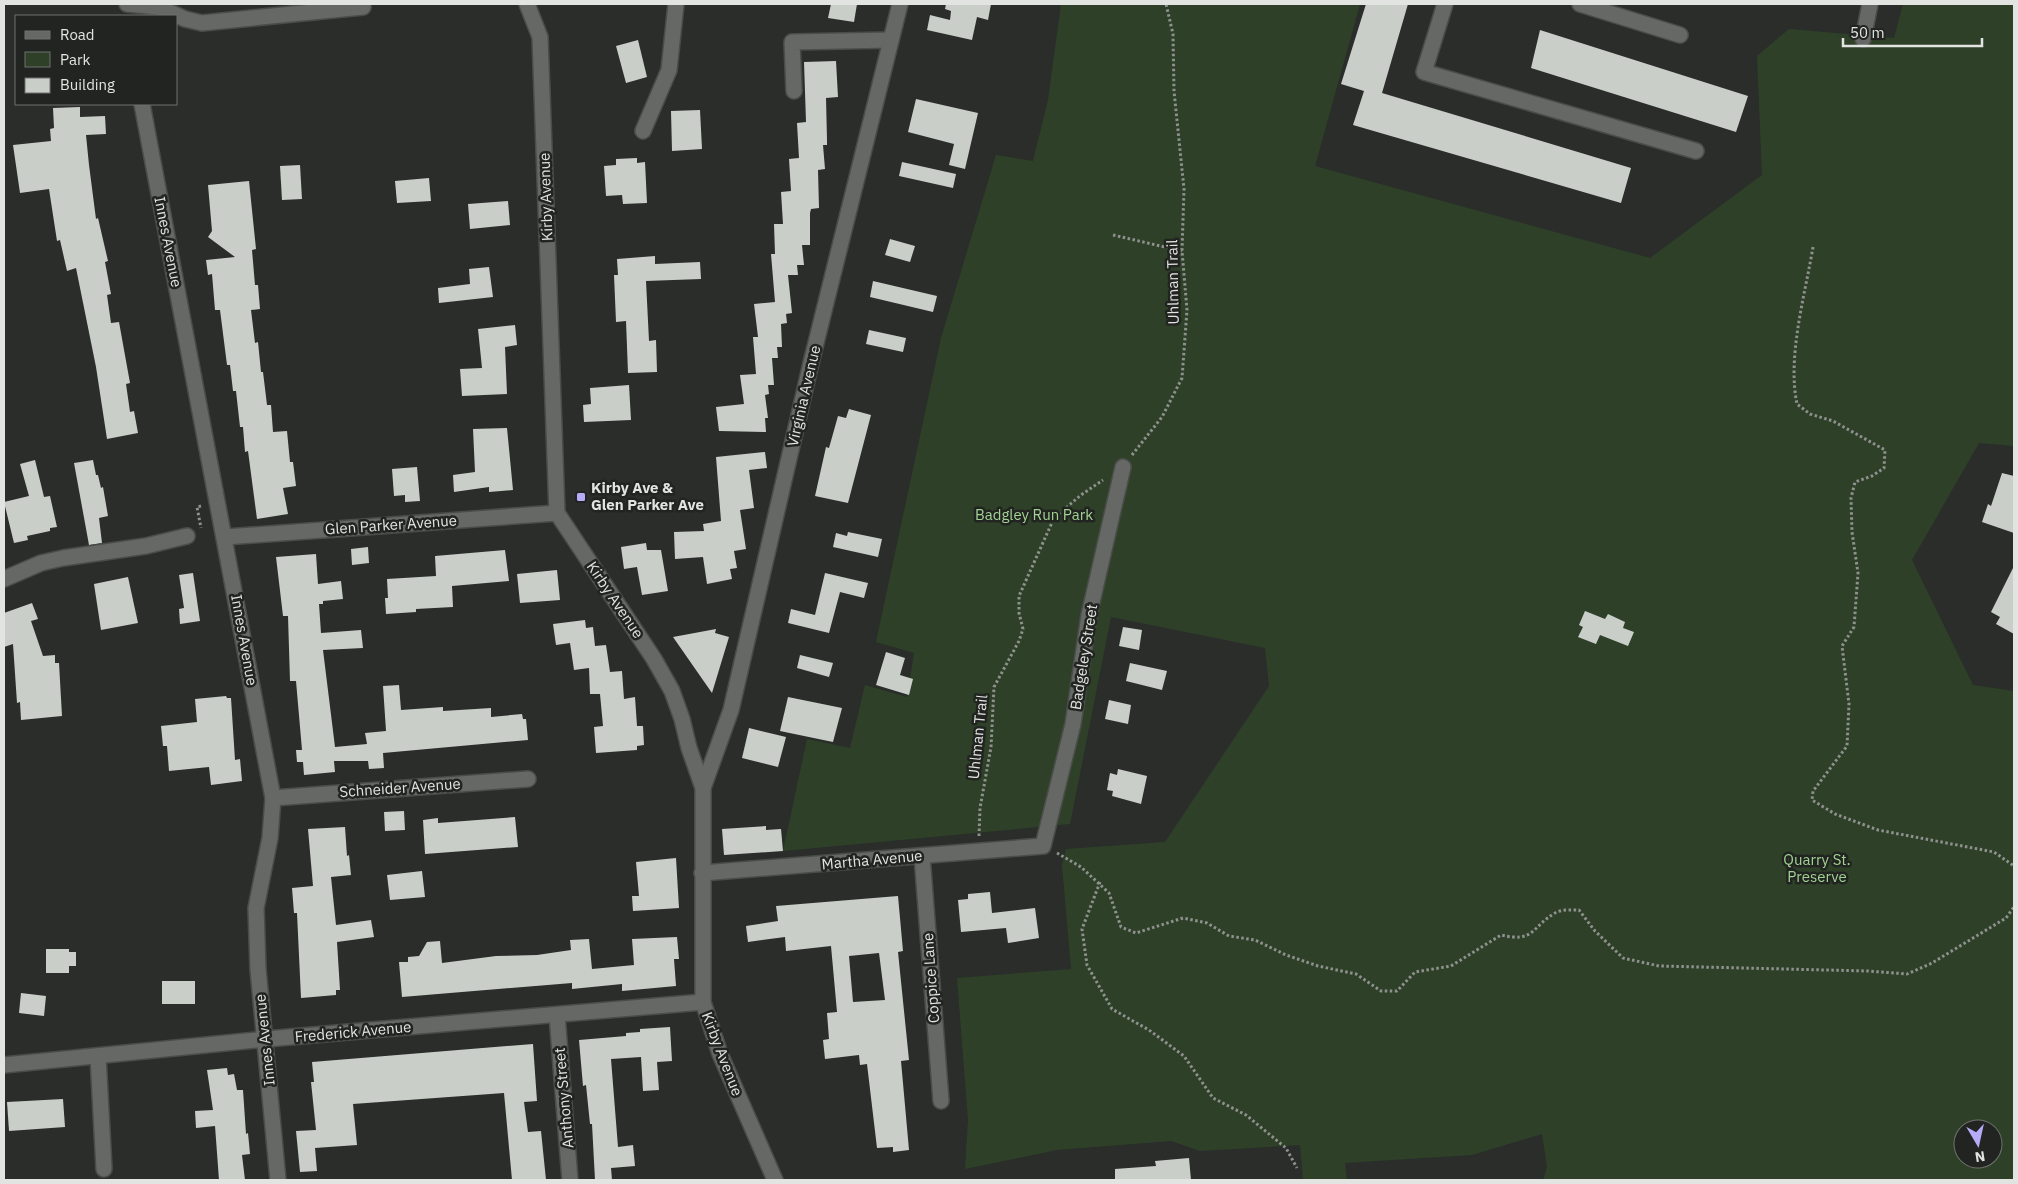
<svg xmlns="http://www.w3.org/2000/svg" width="2018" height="1184" viewBox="0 0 2018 1184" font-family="'IBM Plex Sans',sans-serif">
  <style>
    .green { fill: #2e4128; fill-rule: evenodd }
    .building { fill: #cacec9; fill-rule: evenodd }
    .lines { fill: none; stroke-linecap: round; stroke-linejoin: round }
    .minor-casing { stroke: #494c48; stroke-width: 18 }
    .path { stroke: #8f918e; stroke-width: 3; stroke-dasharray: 2.5 2.5; stroke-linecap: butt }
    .minor { stroke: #656864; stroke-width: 15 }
    .poi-dot { fill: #b5acf8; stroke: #212420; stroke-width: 2 }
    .labels { text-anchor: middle; stroke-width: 5; stroke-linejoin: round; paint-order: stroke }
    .street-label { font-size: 15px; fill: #e2e4e1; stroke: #212420 }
    .poi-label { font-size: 15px; font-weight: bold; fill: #e2e4e1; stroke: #212420; text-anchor: start }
    .park-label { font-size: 15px; fill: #a1d393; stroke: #212420 }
  </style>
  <rect width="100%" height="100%" fill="#2a2d2a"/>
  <path class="green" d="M 1061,4 L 1360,4 L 1315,166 L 1650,258 L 1762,175 L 1757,56 L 1789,29 L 1894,38 L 1903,4 L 2014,4 L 2014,446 L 1979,443 L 1912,560 L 1973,685 L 2014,691 L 2014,1180 L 1543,1180 L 1547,1167 L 1542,1134 L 1472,1155 L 1345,1163 L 1347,1180 L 1303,1180 L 1300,1145 L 1200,1151 L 1171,1141 L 1057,1150 L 965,1169 L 968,1120 L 957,978 L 1071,969 L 1062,865 L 1066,849 L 1165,842 L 1269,686 L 1265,648 L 1111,617 L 1070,824 L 783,851 L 807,739 L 850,748 L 865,685 L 907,697 L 914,653 L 876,642 L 941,338 L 996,155 L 1033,161 L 1048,100 ZM 1963,1129 L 1993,1129 L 1993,1159 L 1963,1159 Z"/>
  <g class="building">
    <polygon points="831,4 857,4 854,22 828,18"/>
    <polygon points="946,4 991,4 988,20 977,17 972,40 927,30 930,15 950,20 951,11 945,9"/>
    <polygon points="1366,4 1408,4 1382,93 1631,168 1621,203 1353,125 1364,91 1341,84"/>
    <polygon points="1540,30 1748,96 1736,132 1531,68"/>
    <polygon points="638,40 647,77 626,83 616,46"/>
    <polygon points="836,61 838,97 826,98 827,140 827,145 823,145 825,169 818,170 819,208 811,209 810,213 810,245 802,245 804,265 797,265 798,275 788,275 792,313 786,314 787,323 781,324 782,347 777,347 778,358 772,358 774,385 768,385 769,394 765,395 768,418 765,418 766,432 719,431 716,407 744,404 740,375 756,374 753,337 758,337 754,304 775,302 771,254 775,254 774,224 783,224 781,192 791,191 789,159 799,158 797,123 806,122 804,62"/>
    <polygon points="916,99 978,113 965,169 949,165 954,144 908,132"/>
    <polygon points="80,107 80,117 105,116 106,134 86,135 89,165 96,219 98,218 108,261 105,262 111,294 107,295 111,323 119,322 130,383 126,384 130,412 134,411 138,433 107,439 96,367 76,268 67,271 60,240 57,241 49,189 20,193 13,145 51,141 50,129 54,128 53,108"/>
    <polygon points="700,110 702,149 672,151 671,111"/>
    <polygon points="637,158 637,163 645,162 647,203 623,204 622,195 606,196 604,166 616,165 616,159"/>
    <polygon points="902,162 956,174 953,188 899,176"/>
    <polygon points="300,165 302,199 282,200 280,166"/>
    <polygon points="429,178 431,201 397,203 395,181"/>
    <polygon points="249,181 256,249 252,250 255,285 258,285 260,309 251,310 255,343 258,342 261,372 263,372 267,405 271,405 273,432 287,431 290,462 293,462 296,486 283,488 288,514 257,519 248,451 245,452 243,427 240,427 236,391 233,391 230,365 227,365 220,310 215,310 212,274 208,275 206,260 235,257 208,237 212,231 208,185"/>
    <polygon points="508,201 510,225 470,229 468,204"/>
    <polygon points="890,239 915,246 910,262 885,255"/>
    <polygon points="655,256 655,264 700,262 701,279 646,281 649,341 656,340 657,372 628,373 626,321 616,322 614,275 618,275 617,259"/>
    <polygon points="489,267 493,297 439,303 438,288 470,284 469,269"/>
    <polygon points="873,281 937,296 933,312 870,297"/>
    <polygon points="515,325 517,345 505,347 507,394 462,396 460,369 482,368 478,329"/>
    <polygon points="869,330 906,338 903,352 866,344"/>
    <polygon points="629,385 631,420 584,422 583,405 591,404 590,388"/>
    <polygon points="849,409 871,415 848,503 815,496 826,447 829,448 838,416 846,418"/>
    <polygon points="507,428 513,490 489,492 489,487 454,492 453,475 475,472 473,429"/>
    <polygon points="765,452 767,468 749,470 754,508 740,510 746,549 734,551 737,568 730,569 732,579 707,584 703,557 675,559 674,532 704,531 703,524 721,521 716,457"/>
    <polygon points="35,460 44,497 50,496 57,527 50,528 50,531 27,536 28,540 14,543 4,502 29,496 20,464"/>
    <polygon points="93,460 96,475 98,475 101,488 103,487 108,516 99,518 102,543 89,545 74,463"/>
    <polygon points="417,467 420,501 405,502 405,495 394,496 392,469"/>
    <polygon points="2002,473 2014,476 2014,533 1982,522 1988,504 1991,506"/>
    <polygon points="848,532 882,539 878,557 833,547 836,533 847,536"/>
    <polygon points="646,543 647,550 661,550 668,591 642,595 637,567 624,569 621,547"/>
    <polygon points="368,547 369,563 352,565 351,549"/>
    <polygon points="505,550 509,581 452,586 453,607 416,609 416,612 386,614 385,598 388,598 387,579 436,576 435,556"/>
    <polygon points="316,554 318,584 341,581 343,599 323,601 323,604 319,604 321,633 361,630 363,648 323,650 335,747 367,744 365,733 386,731 383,686 399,685 401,710 443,707 443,711 491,708 491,717 522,714 523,719 526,719 528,740 383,753 384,768 369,769 368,761 334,761 335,772 304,775 303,762 297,762 296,750 302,750 296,681 290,681 288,616 283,616 276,557"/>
    <polygon points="2014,566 2014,634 1996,624 2000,617 1991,612"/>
    <polygon points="557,570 560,600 520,603 517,574"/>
    <polygon points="193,573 200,621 180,624 179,609 184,608 179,575"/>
    <polygon points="825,573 868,583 864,598 840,592 829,633 788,623 791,609 815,615"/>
    <polygon points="128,577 138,623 101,630 94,584"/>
    <polygon points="32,603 38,619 31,621 43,656 55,655 55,663 59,663 62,716 21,720 20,702 17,703 13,644 4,647 4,613"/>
    <polygon points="1585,611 1605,619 1608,614 1625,622 1623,628 1634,632 1628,646 1600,635 1596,644 1578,637 1583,627 1579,625"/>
    <polygon points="585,620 586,628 593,627 595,646 606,645 610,672 622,671 624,699 635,697 637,726 643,726 644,745 637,746 637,750 596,753 594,727 603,726 600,694 590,694 589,668 574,670 570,643 556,645 553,624"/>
    <polygon points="1123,627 1142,630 1139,650 1119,646"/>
    <polygon points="716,629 715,633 729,637 712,693 673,637"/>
    <polygon points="886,652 905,658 900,675 913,679 909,695 876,685"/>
    <polygon points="800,655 833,663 829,677 797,668"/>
    <polygon points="1130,663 1167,671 1162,690 1126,681"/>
    <polygon points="226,696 227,698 231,698 235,760 240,759 242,781 211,785 209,767 169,771 167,746 163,746 161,726 197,722 195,699"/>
    <polygon points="788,697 842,708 833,742 780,731"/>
    <polygon points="1109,700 1131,705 1128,724 1105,719"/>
    <polygon points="749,728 786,737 778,767 742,758"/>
    <polygon points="1118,769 1147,776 1141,804 1112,796 1113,791 1107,790 1110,773 1117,775"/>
    <polygon points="404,811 405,830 385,831 384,812"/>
    <polygon points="515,817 518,847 425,854 423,820 438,818 438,823"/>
    <polygon points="766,826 766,830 781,829 783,851 724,855 722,829"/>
    <polygon points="345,827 347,856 349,855 351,875 331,877 336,925 371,920 374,937 337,942 340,990 336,990 336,995 301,998 297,913 294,913 292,888 313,886 308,829"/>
    <polygon points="676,858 679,908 633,911 632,896 639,896 636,862"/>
    <polygon points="422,871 425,897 390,900 387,875"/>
    <polygon points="990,892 992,913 1035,908 1039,938 1008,943 1006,928 961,932 958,900 968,899 968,894"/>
    <path d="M 898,896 L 903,951 L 898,952 L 909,1060 L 901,1061 L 909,1150 L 893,1152 L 893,1147 L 877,1148 L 867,1064 L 860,1065 L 859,1055 L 825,1059 L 823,1040 L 829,1039 L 827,1013 L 837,1012 L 831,946 L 786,951 L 785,937 L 748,942 L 746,926 L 778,921 L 776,906 ZM 879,953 L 885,1000 L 853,1002 L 849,956 Z"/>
    <polygon points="677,937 679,959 674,959 676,986 622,991 622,984 572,989 572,983 402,997 399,962 408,962 408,957 419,956 427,942 440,941 442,963 496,956 537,955 571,950 570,940 589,939 592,969 634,965 632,939"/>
    <polygon points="46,949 69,949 69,952 76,952 76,966 69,966 69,973 46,973"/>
    <rect x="162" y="981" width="33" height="23"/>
    <polygon points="21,993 46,996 44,1016 19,1013"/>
    <polygon points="670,1027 672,1061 657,1062 659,1090 643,1091 641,1057 611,1059 618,1147 633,1145 635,1166 611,1168 612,1180 595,1180 592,1124 590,1124 586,1085 583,1086 579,1040 626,1036 626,1033 640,1032 640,1029"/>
    <polygon points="533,1044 537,1101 524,1102 528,1132 541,1131 546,1180 512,1180 504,1093 353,1104 357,1145 315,1148 317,1171 300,1172 296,1131 316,1130 311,1082 314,1082 312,1062"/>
    <polygon points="227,1068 228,1075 234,1074 237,1090 243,1090 246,1134 248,1133 250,1154 242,1155 245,1180 219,1180 215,1126 196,1128 195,1111 213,1110 207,1070"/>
    <polygon points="63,1099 65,1127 9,1131 7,1102"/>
    <polygon points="1189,1158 1191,1180 1115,1180 1115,1169 1156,1166 1155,1161"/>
  </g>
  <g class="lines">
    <g class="minor-casing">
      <g id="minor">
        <polyline points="127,4 159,7 185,19 202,23 363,7"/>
        <polyline points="527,4 540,37 557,513 654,659 672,691 682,719 689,748 703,788 703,1002 720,1054 775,1180"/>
        <polyline points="1445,4 1424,72 1696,151"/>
        <polyline points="1580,4 1680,35"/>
        <polyline points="1863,39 1870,4"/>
        <polyline points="794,91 792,42 891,40"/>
        <polyline points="142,104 273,798 270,838 256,908 258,969 278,1180"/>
        <polyline points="643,131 669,70 676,4"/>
        <polyline points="225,537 557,513"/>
        <polyline points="4,579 41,563 63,558 146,546 187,536"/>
        <polyline points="703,788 731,710 811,363 900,4"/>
        <polyline points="273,798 528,779"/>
        <polyline points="922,856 941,1101"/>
        <polyline points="702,873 1043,846 1073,724 1089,615 1123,467"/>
        <polyline points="557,1015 570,1180"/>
        <polyline points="98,1056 104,1169"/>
        <polyline points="4,1065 266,1039 703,1002"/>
      </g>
    </g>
    <g class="path">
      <polyline points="1113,235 1182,251"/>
      <path d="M 1813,247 C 1805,295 1787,357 1797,404 L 1810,414 L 1833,421 L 1885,450 L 1884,468 L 1872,476 L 1855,482 L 1851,498 L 1852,532 L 1858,573 L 1854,627 L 1842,646 L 1849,704 L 1847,746 L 1813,791 L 1812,800 L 1835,814 L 1878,830 L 1994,852 L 2014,866"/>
      <polyline points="1132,455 1162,417 1182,378 1187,310 1182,251 1184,189 1174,91 1173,34 1166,4"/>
      <polyline points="201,506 197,507 201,528"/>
      <polyline points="979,836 980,808 991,747 994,687 1019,641 1023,629 1019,613 1019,596 1054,518 1081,495 1103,480"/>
      <path d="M 1057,853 L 1081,867 L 1109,893 L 1121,927 L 1136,933 L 1183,918 L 1207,923 L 1229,936 L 1255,940 L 1286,955 L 1318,966 L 1356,974 L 1381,991 L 1397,991 L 1415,972 L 1451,966 L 1501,935 C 1535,943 1531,927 1555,913 C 1561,909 1572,910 1579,910 L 1595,931 L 1623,958 L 1659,966 L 1868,971 L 1907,974 L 1932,963 L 2006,918 L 2014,907"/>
      <polyline points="1100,882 1082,929 1087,965 1112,1009 1149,1030 1184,1056 1213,1098 1246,1115 1286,1148 1297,1168"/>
    </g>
    <use href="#minor" class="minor"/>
  </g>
  <rect class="poi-dot" x="576" y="492" width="10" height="10" rx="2.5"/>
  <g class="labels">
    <g class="street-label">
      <text transform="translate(546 197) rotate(-92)" y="5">Kirby Avenue</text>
      <text transform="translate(168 242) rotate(79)" y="5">Innes Avenue</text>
      <text transform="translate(1173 282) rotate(-91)" y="5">Uhlman Trail</text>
      <text transform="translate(804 396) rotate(-77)" y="5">Virginia Avenue</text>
      <text transform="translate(391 525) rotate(-4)" y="5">Glen Parker Avenue</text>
      <text transform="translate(615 600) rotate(56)" y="5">Kirby Avenue</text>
      <text transform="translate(244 640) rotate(80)" y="5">Innes Avenue</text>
      <text transform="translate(1084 657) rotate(-81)" y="5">Badgeley Street</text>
      <text transform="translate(978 737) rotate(-84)" y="5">Uhlman Trail</text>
      <text transform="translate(400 788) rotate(-4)" y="5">Schneider Avenue</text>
      <text transform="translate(872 860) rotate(-5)" y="5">Martha Avenue</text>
      <text transform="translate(931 978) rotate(-94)" y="5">Coppice Lane</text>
      <text transform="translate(353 1032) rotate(-5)" y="5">Frederick Avenue</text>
      <text transform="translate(265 1040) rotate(-96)" y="5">Innes Avenue</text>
      <text transform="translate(722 1054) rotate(69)" y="5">Kirby Avenue</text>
      <text transform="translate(564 1098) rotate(-95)" y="5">Anthony Street</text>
    </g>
    <g class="poi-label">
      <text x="591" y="493">Kirby Ave &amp;<tspan x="591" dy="17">Glen Parker Ave</tspan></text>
    </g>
    <g class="park-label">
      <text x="1034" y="520">Badgley Run Park</text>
      <text x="1817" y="865">Quarry St.<tspan x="1817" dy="17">Preserve</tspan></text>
    </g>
  </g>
  <rect width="2018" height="1184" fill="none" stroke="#e2e4e1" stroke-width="10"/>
  <rect x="15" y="15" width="162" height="90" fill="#212420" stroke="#6e716d"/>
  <rect x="25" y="31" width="25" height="8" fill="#656864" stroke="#6e716d"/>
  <text x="60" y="40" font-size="15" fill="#e2e4e1">Road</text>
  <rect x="25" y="52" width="25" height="15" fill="#2e4128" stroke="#6e716d"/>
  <text x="60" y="65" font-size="15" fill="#e2e4e1">Park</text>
  <rect x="25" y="78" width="25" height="15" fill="#cacec9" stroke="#6e716d"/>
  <text x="60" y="90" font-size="15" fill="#e2e4e1">Building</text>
  <g transform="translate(1978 1144) rotate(171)"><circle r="24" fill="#212420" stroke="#6e716d"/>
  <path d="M0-4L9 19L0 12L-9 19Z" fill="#b5acf8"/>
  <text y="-8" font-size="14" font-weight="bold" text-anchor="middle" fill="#e2e4e1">N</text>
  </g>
  <path d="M1843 38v8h139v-8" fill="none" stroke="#e2e4e1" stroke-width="2.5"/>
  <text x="1850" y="38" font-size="15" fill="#e2e4e1" stroke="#212420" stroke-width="4" paint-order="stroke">50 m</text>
</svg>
